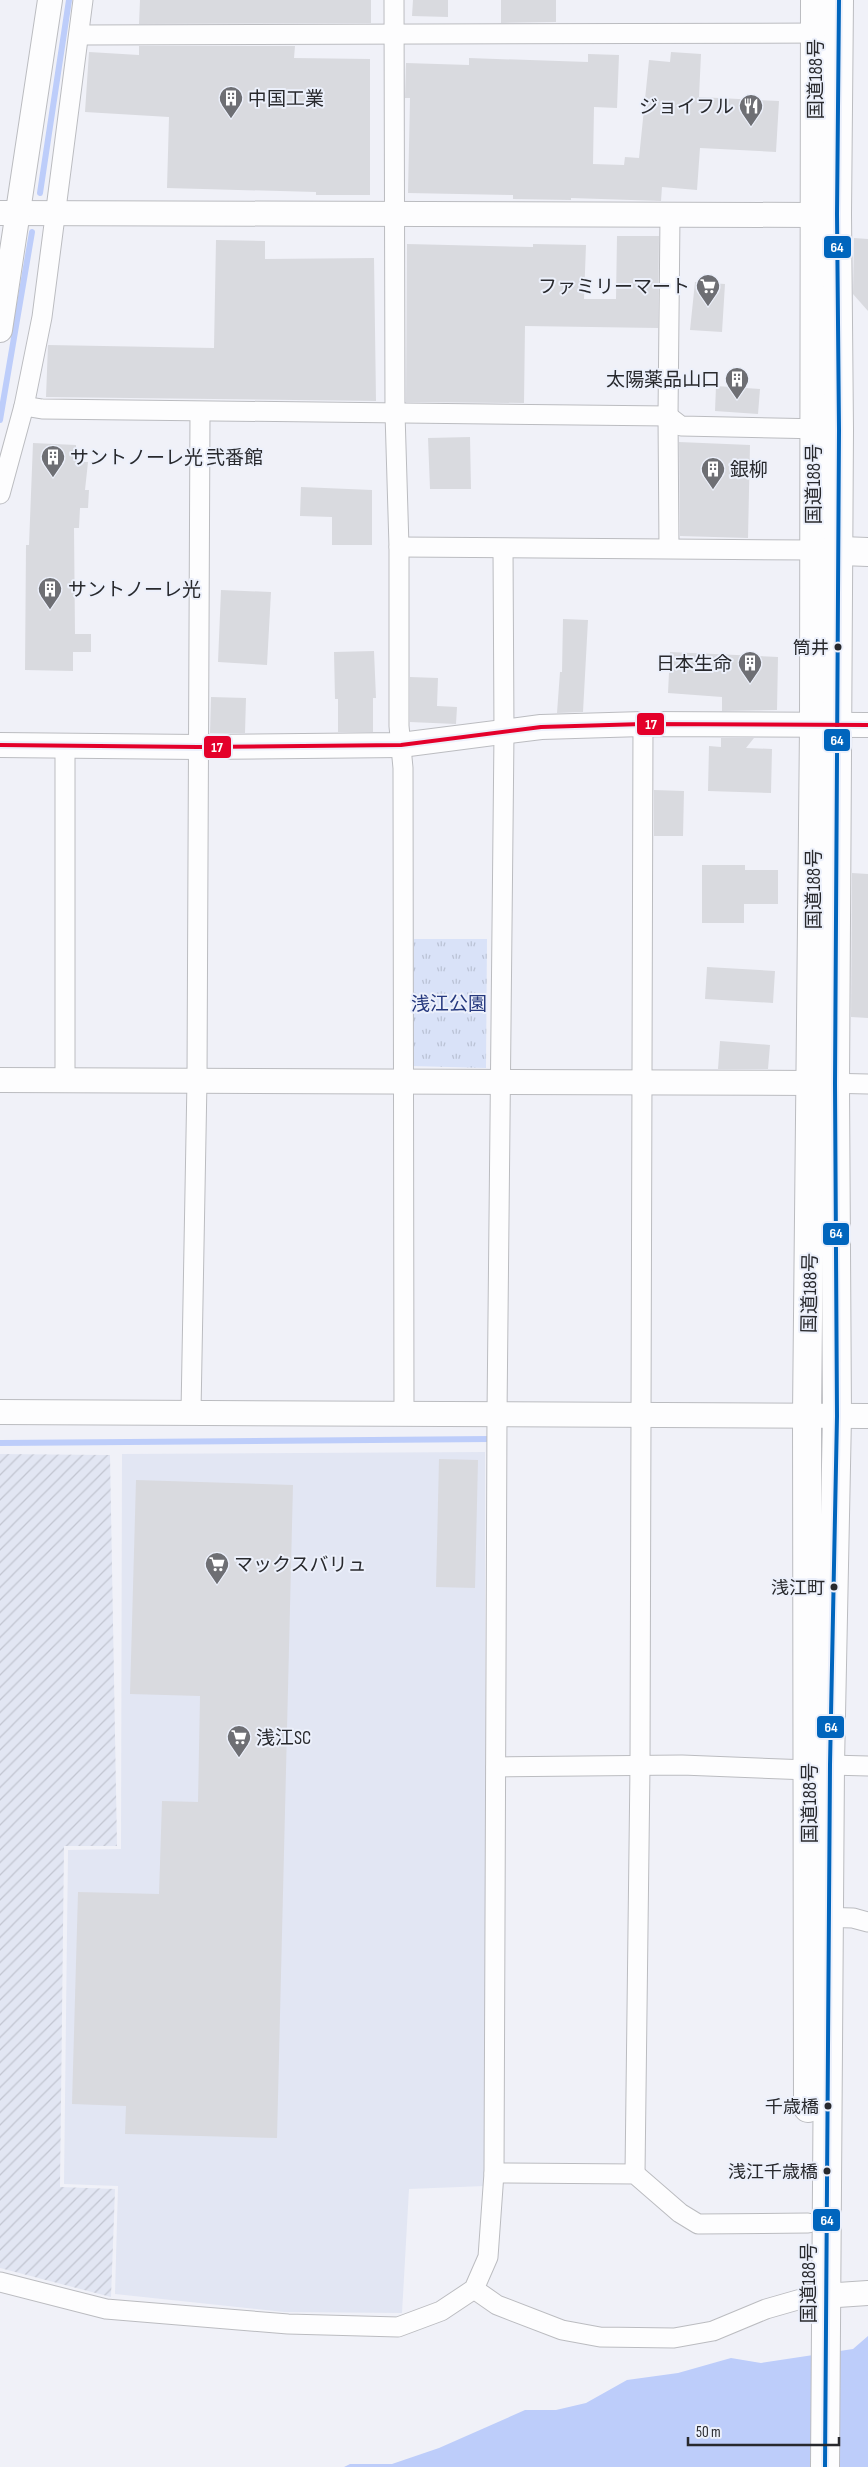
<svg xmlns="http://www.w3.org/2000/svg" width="868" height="2467" viewBox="0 0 868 2467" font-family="'Sofia Sans Condensed','Noto Sans JP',sans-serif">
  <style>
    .built { fill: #e2e6f3 }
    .industrial { fill: url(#industrial-furrows) }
    .grass { fill: url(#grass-tufts) }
    .water { fill: #bdcdfa }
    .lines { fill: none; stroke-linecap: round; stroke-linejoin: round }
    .stream { stroke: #bdcdfa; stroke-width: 6 }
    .building { fill: #d9dadf }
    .minor-casing { stroke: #bbbcc0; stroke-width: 21 }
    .tertiary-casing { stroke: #bbbcc0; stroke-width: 26 }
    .primary-casing { stroke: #bbbcc0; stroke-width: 30 }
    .trunk-casing { stroke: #bbbcc0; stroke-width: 30 }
    .minor { stroke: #fdfdfe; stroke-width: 19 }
    .tertiary { stroke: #fdfdfe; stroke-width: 24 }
    .primary { stroke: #fdfdfe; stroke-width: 28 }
    .trunk { stroke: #fdfdfe; stroke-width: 28 }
    .bus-1-casing { stroke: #ecf0fb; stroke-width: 8 }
    .bus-2-casing { stroke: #ecf0fb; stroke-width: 8 }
    .bus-1 { stroke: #0065bd; stroke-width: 4 }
    .bus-2 { stroke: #e4002b; stroke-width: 4 }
    .bus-dot { fill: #28292d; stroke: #ecf0fb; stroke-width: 2 }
    .labels { text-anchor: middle; stroke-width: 4; stroke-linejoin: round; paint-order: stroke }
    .bus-label { font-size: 18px; fill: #28292d; stroke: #ecf0fb; text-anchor: end }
    .street-label { font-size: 19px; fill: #28292d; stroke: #ecf0fb }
    .poi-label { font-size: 19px; fill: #28292d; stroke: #ecf0fb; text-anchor: start }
    .park-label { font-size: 19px; fill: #25387e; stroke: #ecf0fb }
    .line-badge { stroke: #ecf0fb; stroke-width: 2 }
    .badge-label { font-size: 14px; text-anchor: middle; font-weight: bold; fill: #fff }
  </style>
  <defs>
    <pattern id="industrial-furrows" width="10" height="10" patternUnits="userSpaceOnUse" patternTransform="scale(1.25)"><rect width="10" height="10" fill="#e2e6f3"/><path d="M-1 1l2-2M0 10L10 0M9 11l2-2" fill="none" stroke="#c2c5d1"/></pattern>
    <pattern id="grass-tufts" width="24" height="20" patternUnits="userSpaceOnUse" patternTransform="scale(1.25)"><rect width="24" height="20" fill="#d9e2f8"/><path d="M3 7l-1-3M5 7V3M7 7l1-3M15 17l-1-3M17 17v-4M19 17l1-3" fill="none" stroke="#bac2d5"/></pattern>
  </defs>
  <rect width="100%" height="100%" fill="#f0f1f8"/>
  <polygon class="built" points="485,1452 485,2186 409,2189 402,2313 284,2312 115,2294 118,2186 64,2184 68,1850 121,1849 122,1454"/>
  <polygon class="industrial" points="0,1454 110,1455 117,1846 64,1846 60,2187 115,2189 111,2297 0,2268"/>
  <polygon class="grass" points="414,939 487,939 486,1068 411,1066"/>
  <polygon class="water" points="868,2336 868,2467 344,2467 350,2464 392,2464 439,2448 525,2410 556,2410 586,2403 627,2380 678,2373 731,2358 761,2363 853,2349"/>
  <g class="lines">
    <g class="stream">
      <polyline points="40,193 69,0"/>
      <polyline points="0,420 32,232"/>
      <polyline points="0,1443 490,1439"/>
    </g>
  </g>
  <g class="building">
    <polygon points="140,0 371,0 371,23 139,24"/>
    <polygon points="413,0 448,0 448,17 412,16"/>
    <polygon points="501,0 556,0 556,22 501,23"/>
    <polygon points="139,46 295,46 294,58 370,59 370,195 316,195 316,192 167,188 169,117 85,112 89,52 139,55"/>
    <polygon points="671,52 701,54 699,97 779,101 776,152 700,148 697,190 662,187 661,201 571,198 571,200 513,199 513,195 408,193 410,98 405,98 406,63 469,65 469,58 588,62 588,54 619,55 617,108 594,107 593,164 624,165 625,157 639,158 649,60 670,62"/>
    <polygon points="617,236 659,236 658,328 525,326 524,403 406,402 407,244 533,247 533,244 586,245 584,299 616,299"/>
    <polygon points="854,238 868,239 868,311 853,294"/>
    <polygon points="216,240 265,241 265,259 374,258 376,401 46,397 48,345 214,348"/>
    <polygon points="695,282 725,284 722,332 690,330"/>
    <polygon points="716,386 760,389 758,414 715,411"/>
    <polygon points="470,437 471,489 430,489 428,438"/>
    <polygon points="679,442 750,445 748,538 680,536"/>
    <polygon points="33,443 76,445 76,462 88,462 85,490 89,490 88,508 80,508 79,528 74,528 75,634 91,634 91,652 73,652 73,671 25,670 26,545 29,545"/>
    <polygon points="301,487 372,490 372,545 332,545 332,517 300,516"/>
    <polygon points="221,590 271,592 267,665 218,662"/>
    <polygon points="563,619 588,620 583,712 557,713 560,672 562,672"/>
    <polygon points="374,651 376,698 373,698 373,732 338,732 338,699 335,699 334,652"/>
    <polygon points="670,652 778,657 777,710 722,711 722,697 668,693"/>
    <polygon points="410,677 438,678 437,706 457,707 456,724 410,722"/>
    <polygon points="211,697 246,698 245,733 210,733"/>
    <polygon points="721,738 754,738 746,748 772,749 771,793 708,791 709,746 721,747"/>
    <polygon points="654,790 684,791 683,836 654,836"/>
    <polygon points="702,865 745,865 745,870 778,870 778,904 744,904 744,923 702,923"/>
    <polygon points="852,873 868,874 868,1018 851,1017"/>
    <polygon points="707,967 775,971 773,1003 705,999"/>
    <polygon points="720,1041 770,1045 768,1069 718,1069"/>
    <polygon points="439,1459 478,1460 475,1588 436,1587"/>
    <polygon points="136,1480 293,1485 277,2138 125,2134 126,2106 72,2104 78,1892 159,1894 162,1801 198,1802 200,1696 130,1694"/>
  </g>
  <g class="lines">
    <g class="minor-casing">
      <g id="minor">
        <polyline points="394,0 395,413 399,547 399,726 403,768 404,1414"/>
        <polyline points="79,35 825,33"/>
        <polyline points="24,406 42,409 668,416 681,426 824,429"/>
        <polyline points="0,494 24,406 42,317 83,0"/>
        <polyline points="399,547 813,550"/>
        <polyline points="669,548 668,416 670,216"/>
        <polyline points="65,1079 65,746"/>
        <polyline points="824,1083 868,1084"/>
        <polyline points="191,1412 197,1080 200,412"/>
        <polyline points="496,1767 682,1765 809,1770 830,1765 868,1766"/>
        <polyline points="818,1917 853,1918 868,1922"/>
        <polyline points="494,2173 635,2174 680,2213 698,2224 808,2223"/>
        <polyline points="635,2174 640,1766 643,724"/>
        <polyline points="0,2282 106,2309 288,2324 398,2327 441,2311 474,2289 488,2257 494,2173 497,1414 504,733 503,549"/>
        <polyline points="474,2289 497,2305 562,2330 600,2337 674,2338 713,2331 766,2309 808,2297"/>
      </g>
    </g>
    <g class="tertiary-casing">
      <g id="tertiary">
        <polyline points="0,213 814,215"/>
        <polyline points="0,330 50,0"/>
        <polyline points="0,745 198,747 401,745 541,727 643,724 868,725"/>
        <polyline points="0,1080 812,1083"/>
        <polyline points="0,1412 868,1416"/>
        <polyline points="808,2297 868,2293"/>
      </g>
    </g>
    <g class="primary-casing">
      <polyline id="primary" points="815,550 868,552"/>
    </g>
    <g class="trunk-casing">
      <g id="trunk">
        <polyline points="808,2108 807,1415 814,726 815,0"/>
        <polyline points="825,2467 830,1765 837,1416 835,1084 839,430 837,214 839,0"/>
      </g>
    </g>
    <use href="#minor" class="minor"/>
    <use href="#tertiary" class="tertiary"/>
    <use href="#primary" class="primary"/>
    <use href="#trunk" class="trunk"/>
    <g class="bus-1-casing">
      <polyline id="bus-1" points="825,2467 830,1765 837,1416 835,1084 839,430 837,214 839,0"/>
    </g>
    <g class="bus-2-casing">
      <polyline id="bus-2" points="0,745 198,747 401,745 541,727 643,724 868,725"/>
    </g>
    <use href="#bus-1" class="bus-1"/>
    <use href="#bus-2" class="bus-2"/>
  </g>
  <defs>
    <g id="building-pin" transform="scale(1.25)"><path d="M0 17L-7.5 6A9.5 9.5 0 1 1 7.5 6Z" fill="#6e6f74" stroke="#ecf0fb"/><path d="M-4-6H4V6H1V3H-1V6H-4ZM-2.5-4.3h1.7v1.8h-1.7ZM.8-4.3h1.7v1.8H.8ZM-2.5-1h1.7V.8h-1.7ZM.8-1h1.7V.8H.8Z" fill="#fff"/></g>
    <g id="restaurant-pin" transform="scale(1.25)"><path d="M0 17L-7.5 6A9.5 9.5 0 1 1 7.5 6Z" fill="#6e6f74" stroke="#ecf0fb"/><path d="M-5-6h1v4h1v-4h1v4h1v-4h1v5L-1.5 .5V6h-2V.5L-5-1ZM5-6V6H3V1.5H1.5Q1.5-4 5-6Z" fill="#fff"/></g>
    <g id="supermarket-pin" transform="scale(1.25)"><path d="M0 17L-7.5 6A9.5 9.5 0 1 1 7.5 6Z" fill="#6e6f74" stroke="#ecf0fb"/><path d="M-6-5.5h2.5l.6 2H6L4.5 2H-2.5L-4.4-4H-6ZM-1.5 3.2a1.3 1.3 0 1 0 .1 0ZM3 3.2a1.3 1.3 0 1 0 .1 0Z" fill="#fff"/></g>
  </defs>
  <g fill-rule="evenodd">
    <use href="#building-pin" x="231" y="98"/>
    <use href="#restaurant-pin" x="751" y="106"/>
    <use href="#supermarket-pin" x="708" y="286"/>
    <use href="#building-pin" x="737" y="379"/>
    <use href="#building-pin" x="53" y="457"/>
    <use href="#building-pin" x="713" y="469"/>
    <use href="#building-pin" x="50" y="589"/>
    <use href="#building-pin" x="750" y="663"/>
    <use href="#supermarket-pin" x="217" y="1564"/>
    <use href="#supermarket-pin" x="239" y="1737"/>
  </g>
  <g class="bus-dot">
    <circle cx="838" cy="647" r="4.5"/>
    <circle cx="834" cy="1587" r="4.5"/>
    <circle cx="828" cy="2106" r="4.5"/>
    <circle cx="827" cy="2171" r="4.5"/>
  </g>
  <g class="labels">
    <g class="bus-label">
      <text x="829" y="654">筒井</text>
      <text x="825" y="1594">浅江町</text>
      <text x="819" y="2113">千歳橋</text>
      <text x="818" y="2178">浅江千歳橋</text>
    </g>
    <g class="street-label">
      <text transform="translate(815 79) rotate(-90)" y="7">国道188号</text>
      <text transform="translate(813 484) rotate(-90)" y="7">国道188号</text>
      <text transform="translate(813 889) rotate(-90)" y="7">国道188号</text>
      <text transform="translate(809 1293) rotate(-89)" y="7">国道188号</text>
      <text transform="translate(809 1803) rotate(-90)" y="7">国道188号</text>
      <text transform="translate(808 2283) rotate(-90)" y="7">国道188号</text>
    </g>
    <g class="poi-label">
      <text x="248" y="105">中国工業</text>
      <text x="734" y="113" text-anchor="end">ジョイフル</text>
      <text x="690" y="293" text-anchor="end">ファミリーマート</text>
      <text x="720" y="386" text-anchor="end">太陽薬品山口</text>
      <text x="70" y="464">サントノーレ光 弐番館</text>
      <text x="730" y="476">銀柳</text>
      <text x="68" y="596">サントノーレ光</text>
      <text x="732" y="670" text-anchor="end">日本生命</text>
      <text x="234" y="1571">マックスバリュ</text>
      <text x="256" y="1744">浅江SC</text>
    </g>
    <g class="park-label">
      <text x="449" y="1010">浅江公園</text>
    </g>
  </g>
  <g class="line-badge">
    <rect x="823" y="235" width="29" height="24" rx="5" fill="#0065bd"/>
    <rect x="636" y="712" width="29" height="24" rx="5" fill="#e4002b"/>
    <rect x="823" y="728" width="28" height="24" rx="5" fill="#0065bd"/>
    <rect x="203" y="735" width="29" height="24" rx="5" fill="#e4002b"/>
    <rect x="822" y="1222" width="28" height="24" rx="5" fill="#0065bd"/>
    <rect x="816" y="1715" width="29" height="24" rx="5" fill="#0065bd"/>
    <rect x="812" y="2208" width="29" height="24" rx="5" fill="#0065bd"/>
  </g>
  <g class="badge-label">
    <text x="837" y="252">64</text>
    <text x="651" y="729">17</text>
    <text x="837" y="745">64</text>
    <text x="217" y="752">17</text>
    <text x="836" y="1238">64</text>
    <text x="831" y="1732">64</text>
    <text x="827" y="2225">64</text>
  </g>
  <path d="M688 2437v8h151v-8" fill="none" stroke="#28292d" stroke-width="2.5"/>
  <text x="696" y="2437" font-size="15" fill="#28292d" stroke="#ecf0fb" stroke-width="4" paint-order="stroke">50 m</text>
</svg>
